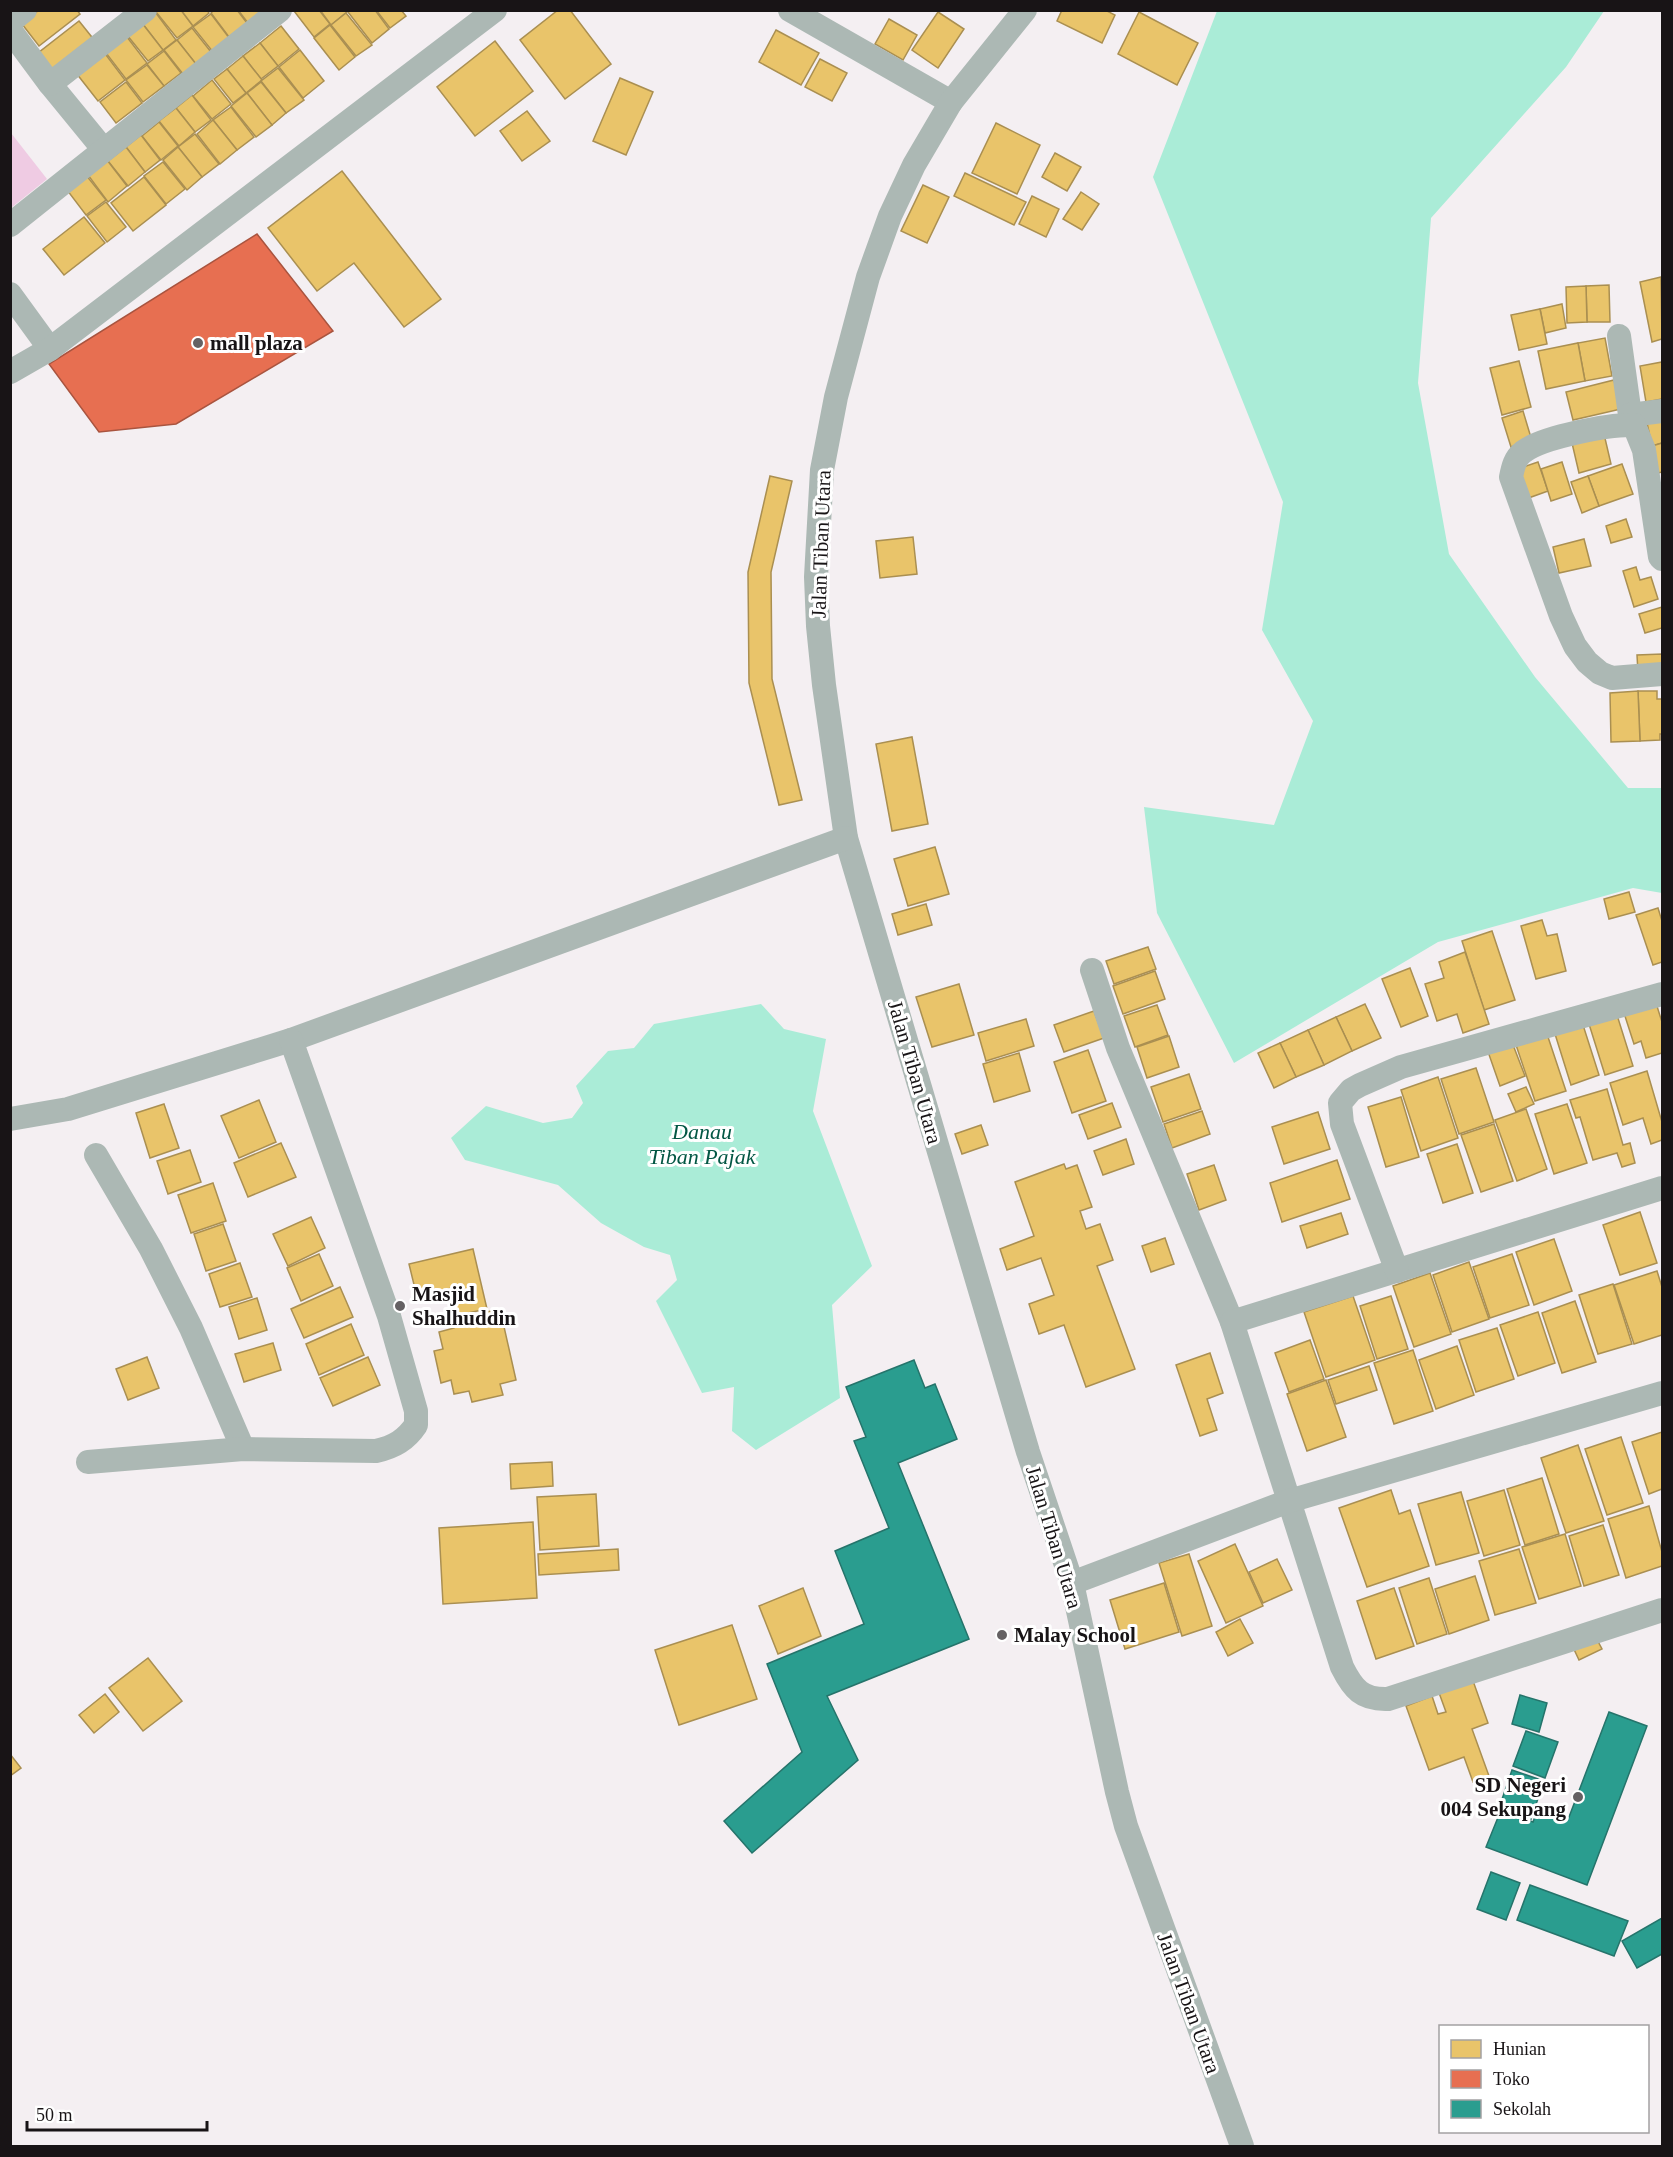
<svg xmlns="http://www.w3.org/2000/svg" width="1673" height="2157" viewBox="0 0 1673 2157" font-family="Georgia,serif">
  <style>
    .green { fill: #efcbe3 }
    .water { fill: #aaecd7 }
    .homes { fill: #e9c46a; stroke: #aa8f51; stroke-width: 1.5 }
    .shops { fill: #e76f51; stroke: #a9543f; stroke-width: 1.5 }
    .schools { fill: #2a9d8f; stroke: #25746b; stroke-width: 1.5 }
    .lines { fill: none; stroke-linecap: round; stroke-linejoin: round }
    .minor { stroke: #acb8b4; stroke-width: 24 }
    .poi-dot { fill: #656163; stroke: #fff; stroke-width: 2 }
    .labels { text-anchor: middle; stroke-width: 6; stroke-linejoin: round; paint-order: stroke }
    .poi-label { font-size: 21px; font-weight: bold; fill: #181416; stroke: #fff; text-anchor: start }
    .street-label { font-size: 21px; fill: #181416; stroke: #fff }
    .water-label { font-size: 22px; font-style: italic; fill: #035744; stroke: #fff }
  </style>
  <rect width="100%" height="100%" fill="#f4eff2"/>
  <polygon class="green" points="11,133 47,179 11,208 10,208"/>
  <g class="water">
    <polygon points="1217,11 1604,11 1566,67 1431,218 1418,383 1449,554 1535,677 1628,788 1662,788 1662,893 1633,888 1438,942 1234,1063 1157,913 1144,807 1274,825 1313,721 1262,630 1283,502 1153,177"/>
    <polygon points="761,1004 784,1029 826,1039 813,1111 872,1266 832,1305 840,1398 756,1450 732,1431 734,1387 702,1393 656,1301 677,1280 670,1255 644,1247 601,1223 558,1185 465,1160 451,1138 486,1106 543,1123 572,1118 583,1103 576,1086 608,1051 634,1048 654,1024"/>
  </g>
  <g class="homes">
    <polygon points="39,10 77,10 80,14 39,46 22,24"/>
    <polygon points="158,10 181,10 193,26 177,38 156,12"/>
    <polygon points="181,10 207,10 209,13 193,26"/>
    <polygon points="214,10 237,10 247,23 229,37 211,13"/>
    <polygon points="238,10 263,10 248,23"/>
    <polygon points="319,10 330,24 314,37 294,11"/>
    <polygon points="320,10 348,10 348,11 331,25"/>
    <polygon points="350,10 375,10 389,29 372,43 348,12"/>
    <polygon points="376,10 401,10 406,16 390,28"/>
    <polygon points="558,10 570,10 611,64 565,99 520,40"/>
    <polygon points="1062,10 1105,10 1115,15 1102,43 1057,21"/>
    <polygon points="938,12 964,29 938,68 912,50"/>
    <polygon points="1139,12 1198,43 1177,85 1118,54"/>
    <polygon points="156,13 176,40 163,50 142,23"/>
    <polygon points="346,13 372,45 356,56 331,25"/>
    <polygon points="211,14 230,39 213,52 193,27"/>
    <polygon points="889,19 917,35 903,60 875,44"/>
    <polygon points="79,21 95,41 54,74 38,53"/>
    <polygon points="142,23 163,50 148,61 127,35"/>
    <polygon points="330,25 355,57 339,70 314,38"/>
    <polygon points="281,26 299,49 278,66 260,43"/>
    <polygon points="192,28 211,52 196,64 177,40"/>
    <polygon points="776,30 819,53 801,85 759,62"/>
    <polygon points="127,37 147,63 126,79 106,53"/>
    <polygon points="177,40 196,64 183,74 164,50"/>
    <polygon points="495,41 533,91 475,136 437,87"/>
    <polygon points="260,43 278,66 261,79 243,56"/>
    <polygon points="100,47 125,80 98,101 73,69"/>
    <polygon points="300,50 324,81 303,98 279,67"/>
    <polygon points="164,51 181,73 164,86 147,64"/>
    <polygon points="243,56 262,80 246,93 227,69"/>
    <polygon points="820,59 847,73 832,101 805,87"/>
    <polygon points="147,65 164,86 143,102 126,80"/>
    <polygon points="278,68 304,100 286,113 261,81"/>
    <polygon points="227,69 246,93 233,103 214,79"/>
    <polygon points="620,78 653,92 626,155 593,141"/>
    <polygon points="212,80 231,104 212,119 193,96"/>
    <polygon points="126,82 142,103 116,123 100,102"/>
    <polygon points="261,82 286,113 272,125 247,93"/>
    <polygon points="247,93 272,125 256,137 231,106"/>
    <polygon points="192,95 211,120 195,132 176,108"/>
    <polygon points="231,107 254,137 237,150 213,120"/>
    <polygon points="176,108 195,132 179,146 159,121"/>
    <polygon points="527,111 550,141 522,161 500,131"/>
    <polygon points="213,120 237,150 220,164 197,134"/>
    <polygon points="159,122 178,146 161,160 142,136"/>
    <polygon points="996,123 1040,145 1017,194 972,173"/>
    <polygon points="195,134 219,164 202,177 178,147"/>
    <polygon points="141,135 160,160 145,172 126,147"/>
    <polygon points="126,147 145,172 128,186 108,161"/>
    <polygon points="178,147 202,177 187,190 163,160"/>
    <polygon points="1055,153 1081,167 1067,191 1042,177"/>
    <polygon points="107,160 127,186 108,202 88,175"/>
    <polygon points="163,162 185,189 166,204 144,176"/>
    <polygon points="342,171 441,299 404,327 354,263 317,291 268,228"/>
    <polygon points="965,173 1026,202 1014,225 954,196"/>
    <polygon points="86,175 106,200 86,215 67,190"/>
    <polygon points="144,177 166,205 133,231 111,203"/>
    <polygon points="923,185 949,197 927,243 901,231"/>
    <polygon points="1081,192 1099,204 1082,230 1063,219"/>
    <polygon points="1032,196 1059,209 1046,237 1019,224"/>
    <polygon points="106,202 126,227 107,242 87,216"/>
    <polygon points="84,217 105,243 64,275 43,249"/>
    <polygon points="1661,277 1662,339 1652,342 1640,282"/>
    <polygon points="1609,285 1610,322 1587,322 1586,286"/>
    <polygon points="1586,286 1587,322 1567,323 1566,287"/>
    <polygon points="1562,304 1566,328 1545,333 1540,309"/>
    <polygon points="1540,309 1547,344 1519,350 1511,315"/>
    <polygon points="1605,338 1612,376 1585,381 1578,343"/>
    <polygon points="1578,343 1585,381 1546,389 1538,351"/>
    <polygon points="1519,361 1531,407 1502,415 1490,368"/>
    <polygon points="1662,362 1662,399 1646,402 1640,366"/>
    <polygon points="1614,380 1621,409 1573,420 1566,392"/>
    <polygon points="1523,411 1532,441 1511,447 1502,418"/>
    <polygon points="1662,420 1662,443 1652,446 1647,423"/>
    <polygon points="1604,434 1611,464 1579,473 1572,443"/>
    <polygon points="1662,443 1662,472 1658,473 1652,446"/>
    <polygon points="1538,462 1548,491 1523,500 1514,470"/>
    <polygon points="1562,462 1572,494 1551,501 1541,469"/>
    <polygon points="1622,464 1633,494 1599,506 1588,476"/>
    <polygon points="770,476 792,481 771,572 772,679 802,800 779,805 749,683 748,572"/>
    <polygon points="1588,476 1599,506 1582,513 1571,482"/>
    <polygon points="1626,519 1632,537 1611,543 1606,526"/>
    <polygon points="913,537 917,574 880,578 876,541"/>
    <polygon points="1584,539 1591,566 1559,573 1553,547"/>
    <polygon points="1636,567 1640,580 1651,577 1658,599 1634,607 1623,571"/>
    <polygon points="1662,607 1662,628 1645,633 1639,614"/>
    <polygon points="1662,654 1662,672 1638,673 1637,655"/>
    <polygon points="1638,691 1657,691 1657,699 1662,699 1662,734 1660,734 1660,740 1640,741"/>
    <polygon points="1638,691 1640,741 1611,742 1610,693"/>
    <polygon points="912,737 928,824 892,831 876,744"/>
    <polygon points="935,847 949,894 908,906 894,859"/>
    <polygon points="1629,892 1635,912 1609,919 1604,899"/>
    <polygon points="926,904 932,925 898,935 892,914"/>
    <polygon points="1658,908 1662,921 1662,962 1653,965 1636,915"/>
    <polygon points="1542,920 1547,936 1557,934 1566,971 1536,979 1521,926"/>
    <polygon points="1492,931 1515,1000 1484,1010 1462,941"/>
    <polygon points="1148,947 1156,969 1114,984 1106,961"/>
    <polygon points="1465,952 1489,1024 1463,1033 1457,1014 1437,1021 1425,984 1444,978 1439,962"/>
    <polygon points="1410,968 1428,1016 1401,1027 1382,979"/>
    <polygon points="1155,971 1165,999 1123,1014 1113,986"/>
    <polygon points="959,984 974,1035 932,1047 916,997"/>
    <polygon points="1655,1000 1662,1022 1662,1053 1646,1058 1641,1041 1634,1044 1623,1010"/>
    <polygon points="1365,1004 1381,1038 1352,1051 1336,1017"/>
    <polygon points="1157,1005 1168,1035 1135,1047 1124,1016"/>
    <polygon points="1094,1011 1104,1038 1064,1052 1054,1025"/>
    <polygon points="1617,1015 1633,1066 1605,1075 1589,1024"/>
    <polygon points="1336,1017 1352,1051 1324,1065 1308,1030"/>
    <polygon points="1026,1019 1034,1046 986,1061 978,1033"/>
    <polygon points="1583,1025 1599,1075 1571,1085 1555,1034"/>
    <polygon points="1308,1030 1324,1065 1296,1077 1280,1043"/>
    <polygon points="1547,1034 1566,1091 1535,1101 1516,1045"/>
    <polygon points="1169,1036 1179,1067 1147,1078 1137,1047"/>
    <polygon points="1510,1037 1525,1076 1500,1086 1486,1046"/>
    <polygon points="1280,1043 1296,1077 1274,1088 1258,1053"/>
    <polygon points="1088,1050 1106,1101 1072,1113 1054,1062"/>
    <polygon points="1019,1053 1030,1091 994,1102 983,1064"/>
    <polygon points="1476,1068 1494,1122 1459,1134 1441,1079"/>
    <polygon points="1647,1071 1662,1122 1662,1140 1651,1144 1643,1118 1623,1125 1610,1083"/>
    <polygon points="1189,1074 1201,1109 1163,1122 1151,1087"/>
    <polygon points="1438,1077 1458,1138 1421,1151 1401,1090"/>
    <polygon points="1526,1087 1534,1104 1516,1112 1508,1094"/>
    <polygon points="1607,1089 1623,1145 1630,1143 1635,1163 1622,1167 1617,1153 1593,1160 1580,1117 1576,1118 1570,1100"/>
    <polygon points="1401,1097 1419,1157 1386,1167 1368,1107"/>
    <polygon points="259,1100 276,1142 239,1158 221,1116"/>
    <polygon points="1112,1103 1121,1127 1088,1139 1079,1115"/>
    <polygon points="164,1104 179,1148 150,1158 136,1113"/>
    <polygon points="1567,1104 1587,1163 1554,1174 1535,1114"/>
    <polygon points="1526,1109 1547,1169 1517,1181 1495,1120"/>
    <polygon points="1202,1111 1210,1134 1172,1148 1164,1124"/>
    <polygon points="1318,1112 1330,1149 1284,1164 1272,1127"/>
    <polygon points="1494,1124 1513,1181 1481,1192 1461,1135"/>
    <polygon points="981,1125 988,1145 962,1154 955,1134"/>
    <polygon points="1126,1139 1134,1164 1103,1175 1094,1151"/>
    <polygon points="281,1143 296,1177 248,1197 234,1163"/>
    <polygon points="1457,1144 1473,1193 1443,1203 1427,1154"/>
    <polygon points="190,1150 201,1182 168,1194 157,1161"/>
    <polygon points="1337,1160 1350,1199 1282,1222 1270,1183"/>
    <polygon points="1064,1164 1066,1169 1077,1165 1092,1207 1080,1211 1086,1229 1100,1224 1113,1260 1097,1266 1135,1369 1086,1387 1064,1325 1039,1334 1029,1304 1054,1295 1041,1258 1007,1270 1000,1249 1034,1236 1015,1182"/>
    <polygon points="1214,1165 1226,1200 1199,1210 1187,1174"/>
    <polygon points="213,1183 226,1221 191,1233 178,1195"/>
    <polygon points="1640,1212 1657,1263 1620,1275 1603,1225"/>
    <polygon points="1341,1213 1348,1234 1307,1248 1300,1226"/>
    <polygon points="311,1217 325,1248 288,1266 273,1234"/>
    <polygon points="223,1224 236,1261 206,1271 194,1234"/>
    <polygon points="1165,1238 1174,1264 1151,1272 1142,1246"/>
    <polygon points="1554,1239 1572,1291 1534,1305 1516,1252"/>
    <polygon points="473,1249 487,1309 458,1315 452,1288 417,1297 409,1264"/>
    <polygon points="319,1254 333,1286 301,1301 287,1268"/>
    <polygon points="1512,1254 1529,1305 1490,1318 1473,1267"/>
    <polygon points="1469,1262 1489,1319 1452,1332 1433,1275"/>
    <polygon points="240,1263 252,1297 220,1307 209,1274"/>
    <polygon points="1657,1271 1662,1287 1662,1335 1634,1344 1614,1285"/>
    <polygon points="1430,1273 1451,1334 1414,1347 1393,1286"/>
    <polygon points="1613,1284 1632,1344 1598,1354 1579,1295"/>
    <polygon points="340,1287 353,1317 304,1338 291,1309"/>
    <polygon points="1353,1296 1375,1360 1326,1377 1304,1312"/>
    <polygon points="1391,1296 1408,1349 1377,1359 1360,1306"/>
    <polygon points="257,1298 267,1330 239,1339 229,1307"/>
    <polygon points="1575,1301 1596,1362 1562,1373 1542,1313"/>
    <polygon points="500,1309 516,1380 500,1384 503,1395 472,1402 469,1391 454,1394 451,1380 441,1383 434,1351 443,1349 439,1332 454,1328 452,1320"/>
    <polygon points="1538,1312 1555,1363 1518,1376 1500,1325"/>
    <polygon points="351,1324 364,1355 319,1375 306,1344"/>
    <polygon points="1497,1328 1514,1379 1476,1392 1459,1340"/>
    <polygon points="1310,1340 1324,1379 1289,1392 1275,1353"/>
    <polygon points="273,1343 281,1370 244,1382 235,1354"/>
    <polygon points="1457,1346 1474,1395 1436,1409 1419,1360"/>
    <polygon points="1413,1350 1433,1411 1394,1424 1374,1363"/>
    <polygon points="1210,1353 1223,1393 1207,1399 1217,1430 1200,1436 1176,1365"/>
    <polygon points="147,1357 159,1388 128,1400 116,1369"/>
    <polygon points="368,1357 380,1385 333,1406 320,1378"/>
    <polygon points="1369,1366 1377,1390 1336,1404 1328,1380"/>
    <polygon points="1326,1380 1346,1437 1307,1451 1287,1394"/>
    <polygon points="1662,1432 1662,1489 1649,1494 1632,1442"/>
    <polygon points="1621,1437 1643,1503 1607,1515 1585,1449"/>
    <polygon points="1578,1445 1604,1521 1566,1533 1541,1458"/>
    <polygon points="552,1462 553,1486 511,1489 510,1464"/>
    <polygon points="1542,1478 1559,1534 1525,1545 1507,1489"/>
    <polygon points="1391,1490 1399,1514 1410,1510 1429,1566 1367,1587 1339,1508"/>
    <polygon points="1504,1490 1520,1545 1484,1556 1467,1501"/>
    <polygon points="1461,1492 1479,1553 1436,1565 1418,1504"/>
    <polygon points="596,1494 599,1546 540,1550 537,1497"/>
    <polygon points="1649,1506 1662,1552 1662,1566 1626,1578 1608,1519"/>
    <polygon points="533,1522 537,1598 443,1604 439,1528"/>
    <polygon points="1603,1525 1619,1575 1584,1586 1569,1536"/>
    <polygon points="1565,1534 1581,1586 1539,1599 1522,1547"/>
    <polygon points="1235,1544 1263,1606 1226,1623 1198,1561"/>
    <polygon points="618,1549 619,1570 539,1575 538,1554"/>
    <polygon points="1519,1549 1536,1603 1495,1615 1479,1561"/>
    <polygon points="1189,1554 1212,1626 1182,1636 1159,1563"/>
    <polygon points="1277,1559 1292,1590 1263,1603 1249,1572"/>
    <polygon points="1475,1576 1489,1620 1449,1634 1435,1589"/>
    <polygon points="1429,1578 1447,1634 1417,1644 1399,1588"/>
    <polygon points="1164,1583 1179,1632 1125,1649 1110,1600"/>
    <polygon points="803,1588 821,1636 778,1654 759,1606"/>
    <polygon points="1394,1588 1414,1646 1376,1659 1357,1601"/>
    <polygon points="1240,1619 1253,1643 1228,1656 1216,1632"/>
    <polygon points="732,1625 757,1699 679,1725 655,1650"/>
    <polygon points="1594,1634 1602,1649 1579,1660 1572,1645"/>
    <polygon points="148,1658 182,1701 143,1731 109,1688"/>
    <polygon points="1472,1678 1488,1723 1472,1729 1489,1776 1473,1782 1464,1757 1429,1770 1406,1706 1432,1696 1438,1714 1446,1712 1438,1690"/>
    <polygon points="105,1694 119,1712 94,1733 79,1715"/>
    <polygon points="10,1754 21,1768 10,1776"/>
  </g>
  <polygon class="shops" points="257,234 333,331 176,424 99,432 49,364"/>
  <g class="schools">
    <polygon points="914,1360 925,1388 935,1384 957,1439 898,1463 969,1639 827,1696 858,1760 752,1853 724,1821 802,1752 767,1664 864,1624 835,1551 889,1528 854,1441 866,1437 846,1387"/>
    <polygon points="1520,1695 1547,1703 1539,1732 1512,1724"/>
    <polygon points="1609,1712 1647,1726 1587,1885 1486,1847 1501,1810 1533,1822 1539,1806 1569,1817"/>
    <polygon points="1526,1731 1558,1742 1545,1778 1513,1766"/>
    <polygon points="1512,1770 1544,1781 1531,1819 1499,1808"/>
    <polygon points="1491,1872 1520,1883 1506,1920 1477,1909"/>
    <polygon points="1530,1885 1628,1921 1614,1956 1517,1920"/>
    <polygon points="1662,1918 1662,1954 1637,1968 1622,1941"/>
  </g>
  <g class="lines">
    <g class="minor">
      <polyline points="790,10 951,102"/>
      <polyline points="1025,10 951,102 914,165 890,216 868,277 836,397 822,470 816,577 818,626 824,685 846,838 1028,1452 1072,1583 1117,1792 1126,1826 1242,2146"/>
      <polyline points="10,22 25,10"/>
      <polyline points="10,30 50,84 104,150"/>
      <polyline points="50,84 145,10"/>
      <polyline points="10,225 280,10"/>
      <polyline points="10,294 50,349"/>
      <polyline points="1619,336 1630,415 1634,425"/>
      <polyline points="10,372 50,349 495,10"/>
      <polyline points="1630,415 1662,411"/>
      <path d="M 1662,559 L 1660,557 L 1644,450 L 1634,425 C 1610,424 1542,437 1523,452 C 1515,458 1513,467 1511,477 L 1561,616 L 1575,646 L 1587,662 L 1600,673 L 1612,678 L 1662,674"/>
      <polyline points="1092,970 1118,1048 1232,1322"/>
      <polyline points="10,1119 68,1109 291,1040 846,838"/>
      <polyline points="96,1155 151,1249 191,1328 243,1449"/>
      <path d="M 1662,1188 L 1232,1322 L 1342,1667 C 1353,1689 1362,1700 1388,1699 L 1662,1610"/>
      <polyline points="1397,1271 1342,1124 1340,1103 1351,1090 1360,1085 1401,1067 1662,994"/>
      <path d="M 88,1462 L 243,1449 L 376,1451 C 394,1447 406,1440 416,1425 L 416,1411 L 389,1316 L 291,1040"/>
      <polyline points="1072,1583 1289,1501 1662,1393"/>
    </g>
  </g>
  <g class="poi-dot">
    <circle cx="198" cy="343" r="6"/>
    <circle cx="400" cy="1306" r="6"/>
    <circle cx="1002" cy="1635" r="6"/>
    <circle cx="1578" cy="1797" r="6"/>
  </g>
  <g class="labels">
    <g class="poi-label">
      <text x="210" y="350">mall plaza</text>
      <text x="412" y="1301">Masjid<tspan x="412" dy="24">Shalhuddin</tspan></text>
      <text x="1014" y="1642">Malay School</text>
      <text x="1566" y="1792" text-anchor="end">SD Negeri<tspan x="1566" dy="24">004 Sekupang</tspan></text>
    </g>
    <g class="street-label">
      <text transform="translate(821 544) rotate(-88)" y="7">Jalan Tiban Utara</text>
      <text transform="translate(915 1072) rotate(74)" y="7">Jalan Tiban Utara</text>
      <text transform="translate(1054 1537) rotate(73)" y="7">Jalan Tiban Utara</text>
      <text transform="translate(1189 2003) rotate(70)" y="7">Jalan Tiban Utara</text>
    </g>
    <g class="water-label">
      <text x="702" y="1139">Danau<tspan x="702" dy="25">Tiban Pajak</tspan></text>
    </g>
  </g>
  <rect width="1673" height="2157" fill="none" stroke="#181416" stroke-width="24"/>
  <rect x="1439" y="2025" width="210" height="108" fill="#ffffff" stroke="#a3a1a2" stroke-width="1.5"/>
  <rect x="1451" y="2040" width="30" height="18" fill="#e9c46a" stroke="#a3a1a2" stroke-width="1.5"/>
  <text x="1493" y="2055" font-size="18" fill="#181416">Hunian</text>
  <rect x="1451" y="2070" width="30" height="18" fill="#e76f51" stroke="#a3a1a2" stroke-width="1.5"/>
  <text x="1493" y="2085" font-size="18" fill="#181416">Toko</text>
  <rect x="1451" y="2100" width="30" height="18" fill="#2a9d8f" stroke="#a3a1a2" stroke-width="1.5"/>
  <text x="1493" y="2115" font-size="18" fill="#181416">Sekolah</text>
  <path d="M27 2121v9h180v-9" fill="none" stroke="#181416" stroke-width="3"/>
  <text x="36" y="2121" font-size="18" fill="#181416" stroke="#ffffff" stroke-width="4.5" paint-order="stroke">50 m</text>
</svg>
